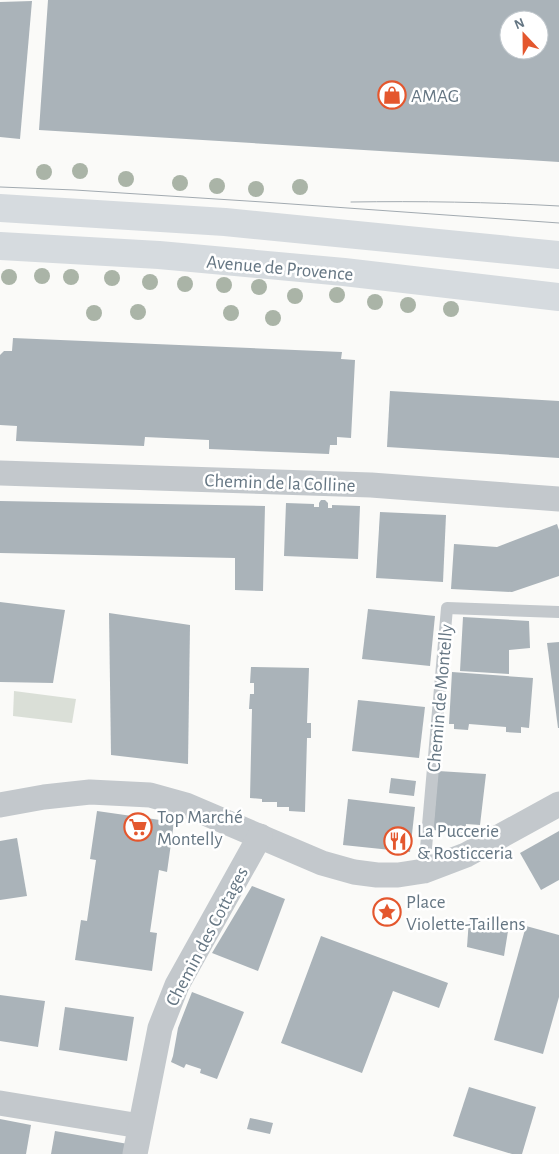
<svg xmlns="http://www.w3.org/2000/svg" width="559" height="1154" viewBox="0 0 559 1154" font-family="'Alegreya Sans',sans-serif">
  <style>
    .green { fill: #dadfd7 }
    .building { fill: #aab3b9; fill-rule: evenodd }
    .lines { fill: none; stroke-linecap: round; stroke-linejoin: round }
    .lane { stroke: #c3c8cc; stroke-width: 12 }
    .street { stroke: #c3c8cc; stroke-width: 25 }
    .primary { stroke: #d6dbdf; stroke-width: 28 }
    .tram { stroke: #a2aab0; stroke-width: 1 }
    .tree { fill: #aab4a7 }
    .labels { text-anchor: middle; stroke-width: 5; stroke-linejoin: round; paint-order: stroke }
    .poi-label { font-size: 19px; fill: #657683; stroke: #fff; text-anchor: start }
    .street-label { font-size: 19px; fill: #657683; stroke: #fff }
  </style>
  <rect width="100%" height="100%" fill="#fafaf8"/>
  <polygon class="green" points="14,691 76,699 72,723 13,716"/>
  <g class="building">
    <path d="M 48,0 L 559,0 L 559,162 L 39,130 ZM 509,20 L 539,20 L 539,50 L 509,50 Z"/>
    <polygon points="32,1 20,139 0,137 0,2"/>
    <polygon points="13,338 342,352 341,359 355,360 351,438 337,437 337,445 330,445 329,454 209,449 209,440 145,437 144,446 16,441 17,426 0,425 0,355 4,351 12,351"/>
    <polygon points="390,391 559,401 559,458 387,447"/>
    <polygon points="321,500 325,500 328,503 328,508 332,508 332,505 360,506 358,559 284,556 286,503 314,504 314,507 319,507 319,503"/>
    <polygon points="0,501 265,506 263,591 235,590 235,558 0,553"/>
    <polygon points="380,512 446,515 443,582 376,578"/>
    <polygon points="557,524 559,530 559,576 512,592 451,589 454,544 497,547"/>
    <polygon points="0,602 65,610 53,683 0,682"/>
    <polygon points="368,609 435,616 430,666 362,659"/>
    <polygon points="109,613 190,625 188,764 111,755"/>
    <polygon points="463,617 529,621 530,648 509,650 509,674 460,671"/>
    <polygon points="559,642 559,728 558,728 547,643"/>
    <polygon points="251,667 309,668 307,723 311,723 311,738 307,738 305,812 289,811 289,807 277,807 277,802 262,802 262,799 250,798 252,709 249,709 250,694 254,694 254,683 250,683"/>
    <polygon points="452,672 533,678 529,728 521,727 521,733 506,732 506,727 469,724 468,730 454,729 454,724 449,724"/>
    <polygon points="358,700 425,707 419,758 352,751"/>
    <polygon points="438,771 486,774 480,825 466,824 465,833 433,830"/>
    <polygon points="391,778 416,781 414,796 389,793"/>
    <polygon points="348,799 415,807 410,852 343,845"/>
    <polygon points="97,811 174,822 167,872 159,870 150,932 157,933 152,971 75,960 81,920 87,921 96,860 90,859"/>
    <polygon points="559,831 559,880 541,890 520,853"/>
    <polygon points="17,838 27,896 0,900 0,841"/>
    <polygon points="252,886 285,899 258,971 212,953"/>
    <polygon points="469,919 508,931 504,956 467,947"/>
    <polygon points="526,926 559,935 559,997 543,1054 494,1040"/>
    <polygon points="321,936 448,983 439,1008 393,991 362,1073 281,1043"/>
    <polygon points="192,992 244,1012 217,1079 200,1073 201,1069 186,1064 184,1068 171,1062 173,1056 178,1028"/>
    <polygon points="0,995 45,1001 38,1047 0,1041"/>
    <polygon points="65,1007 134,1017 127,1061 59,1050"/>
    <polygon points="469,1087 536,1107 522,1154 512,1154 453,1136"/>
    <polygon points="250,1118 273,1123 270,1134 247,1129"/>
    <polygon points="0,1119 31,1125 26,1154 0,1154"/>
    <polygon points="55,1131 128,1144 126,1154 51,1154"/>
  </g>
  <g class="lines">
    <polyline class="lane" points="424,871 447,608 559,612"/>
    <g class="street">
      <polyline points="0,473 371,485 559,499"/>
      <polyline points="0,805 44,797 90,792 150,795 186,805 322,863 354,872 377,875 398,875 424,871 466,855 559,804"/>
      <polyline points="0,1103 140,1126"/>
      <polyline points="135,1154 160,1028 177,985 260,836"/>
    </g>
    <g class="primary">
      <polyline points="0,208 225,222 559,255"/>
      <polyline points="0,246 159,255 344,272 559,297"/>
    </g>
    <g class="tram">
      <polyline points="0,187 75,190 263,202 559,223"/>
      <path d="M 351,202 C 420,201 489,202 559,206"/>
    </g>
  </g>
  <g class="tree">
    <circle cx="80" cy="171" r="8"/>
    <circle cx="44" cy="172" r="8"/>
    <circle cx="126" cy="179" r="8"/>
    <circle cx="180" cy="183" r="8"/>
    <circle cx="217" cy="186" r="8"/>
    <circle cx="300" cy="187" r="8"/>
    <circle cx="256" cy="189" r="8"/>
    <circle cx="42" cy="276" r="8"/>
    <circle cx="9" cy="277" r="8"/>
    <circle cx="71" cy="277" r="8"/>
    <circle cx="112" cy="278" r="8"/>
    <circle cx="150" cy="282" r="8"/>
    <circle cx="185" cy="284" r="8"/>
    <circle cx="224" cy="285" r="8"/>
    <circle cx="259" cy="287" r="8"/>
    <circle cx="337" cy="295" r="8"/>
    <circle cx="295" cy="296" r="8"/>
    <circle cx="375" cy="302" r="8"/>
    <circle cx="408" cy="305" r="8"/>
    <circle cx="451" cy="309" r="8"/>
    <circle cx="138" cy="312" r="8"/>
    <circle cx="94" cy="313" r="8"/>
    <circle cx="231" cy="313" r="8"/>
    <circle cx="273" cy="318" r="8"/>
  </g>
  <defs>
    <g id="shop-ring" transform="scale(1.4375)"><circle r="9.5" fill="#fff" stroke="#e4572e" stroke-width="1.5"/><path d="M-5-2.5h2.3a2.7 3.5 0 0 1 5.4 0H5L5.5 6h-11ZM-1.5-2.5h3a1.5 2.3 0 0 0-3 0Z" fill="#e4572e"/></g>
    <g id="supermarket-ring" transform="scale(1.4375)"><circle r="9.5" fill="#fff" stroke="#e4572e" stroke-width="1.5"/><path d="M-6-5.5h2.5l.6 2H6L4.5 2H-2.5L-4.4-4H-6ZM-1.5 3.2a1.3 1.3 0 1 0 .1 0ZM3 3.2a1.3 1.3 0 1 0 .1 0Z" fill="#e4572e"/></g>
    <g id="restaurant-ring" transform="scale(1.4375)"><circle r="9.5" fill="#fff" stroke="#e4572e" stroke-width="1.5"/><path d="M-5-6h1v4h1v-4h1v4h1v-4h1v5L-1.5 .5V6h-2V.5L-5-1ZM5-6V6H3V1.5H1.5Q1.5-4 5-6Z" fill="#e4572e"/></g>
    <g id="sight-ring" transform="scale(1.4375)"><circle r="9.5" fill="#fff" stroke="#e4572e" stroke-width="1.5"/><path d="M0-6L1.8-2.2L6-1.7L2.9 1.2L3.7 5.4L0 3.3L-3.7 5.4L-2.9 1.2L-6-1.7L-1.8-2.2Z" fill="#e4572e"/></g>
  </defs>
  <g fill-rule="evenodd">
    <use href="#shop-ring" x="392" y="95"/>
    <use href="#supermarket-ring" x="138" y="827"/>
    <use href="#restaurant-ring" x="398" y="841"/>
    <use href="#sight-ring" x="387" y="912"/>
  </g>
  <g class="labels">
    <g class="poi-label">
      <text x="411" y="102">AMAG</text>
      <text x="157" y="823">Top Marché<tspan x="157" dy="22">Montelly</tspan></text>
      <text x="417" y="837">La Puccerie<tspan x="417" dy="22">&amp; Rosticceria</tspan></text>
      <text x="406" y="908">Place<tspan x="406" dy="22">Violette-Taillens</tspan></text>
    </g>
    <g class="street-label">
      <text transform="translate(280 267) rotate(5)" y="7">Avenue de Provence</text>
      <text transform="translate(280 482) rotate(2)" y="7">Chemin de la Colline</text>
      <text transform="translate(439 698) rotate(-85)" y="7">Chemin de Montelly</text>
      <text transform="translate(206 936) rotate(-62)" y="7">Chemin des Cottages</text>
    </g>
  </g>
  <g transform="translate(524 35) rotate(338)"><circle r="24" fill="#ffffff" stroke="#c1c8cd"/>
  <path d="M0-4L9 19L0 12L-9 19Z" fill="#e4572e"/>
  <text y="-8" font-size="14" font-weight="bold" text-anchor="middle" fill="#657683">N</text>
  </g>
</svg>
